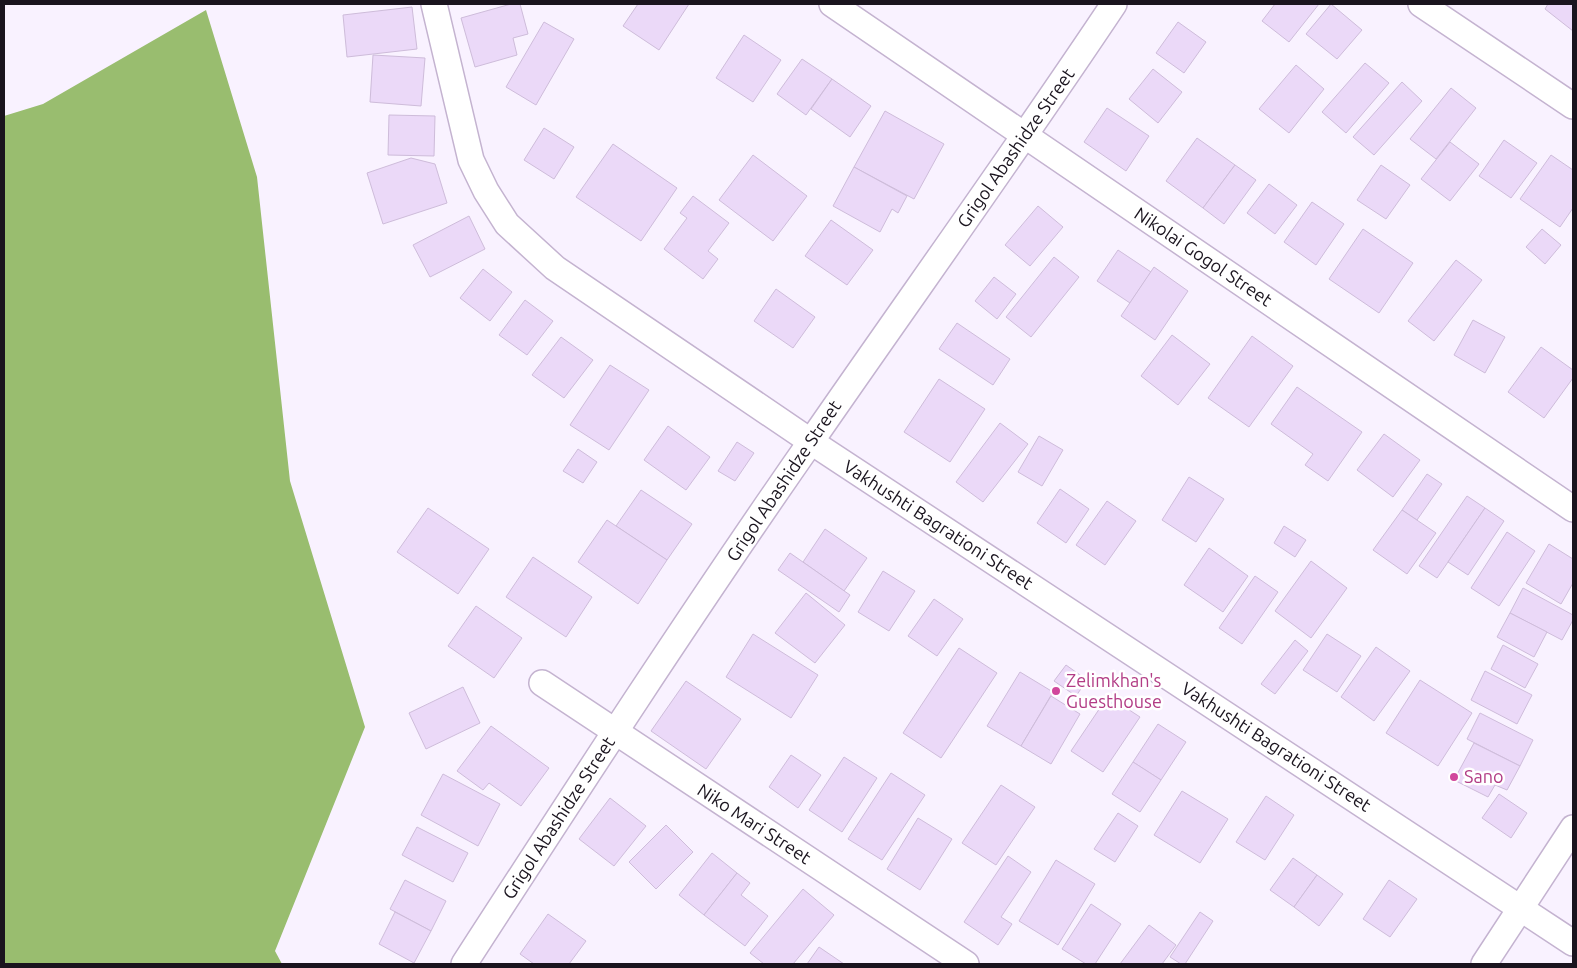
<svg xmlns="http://www.w3.org/2000/svg" width="1577" height="968" viewBox="0 0 1577 968" font-family="Ubuntu,sans-serif">
  <style>
    .forest { fill: #99bd6f }
    .building { fill: #ebd9f8; stroke: #cebcda }
    .lines { fill: none; stroke-linecap: round; stroke-linejoin: round }
    .minor-casing { stroke: #c4b3d0; stroke-width: 28 }
    .minor { stroke: #fff; stroke-width: 25 }
    .hotel-dot { fill: #d1479c; stroke: #fff; stroke-width: 2 }
    .labels { text-anchor: middle; stroke-width: 5; stroke-linejoin: round; paint-order: stroke }
    .street-label { font-size: 18px; fill: #1a141e; stroke: #fff }
    .hotel-label { font-size: 18px; fill: #b23c85; stroke: #fff; text-anchor: start }
  </style>
  <rect width="100%" height="100%" fill="#f9f2ff"/>
  <polygon class="forest" points="206,10 257,177 290,481 365,727 275,951 282,964 4,964 4,116 43,104"/>
  <g class="building">
    <polygon points="511,4 520,4 528,34 513,38 517,55 475,67 461,18"/>
    <polygon points="638,4 689,4 659,50 623,26"/>
    <polygon points="1275,4 1319,4 1289,42 1262,21"/>
    <polygon points="1331,4 1362,30 1337,59 1306,34"/>
    <polygon points="1548,4 1573,4 1573,31 1545,9"/>
    <polygon points="412,7 417,49 347,57 343,15"/>
    <polygon points="544,22 574,39 536,105 506,87"/>
    <polygon points="1178,22 1206,42 1184,73 1156,53"/>
    <polygon points="744,35 781,60 753,102 716,78"/>
    <polygon points="373,55 425,58 421,106 370,102"/>
    <polygon points="802,59 832,79 806,115 777,94"/>
    <polygon points="1365,63 1389,83 1346,133 1322,112"/>
    <polygon points="1296,65 1324,89 1289,133 1259,109"/>
    <polygon points="1153,69 1182,92 1158,123 1129,99"/>
    <polygon points="832,79 871,106 850,137 811,109"/>
    <polygon points="1402,82 1422,101 1374,155 1353,137"/>
    <polygon points="1451,88 1476,108 1436,159 1410,139"/>
    <polygon points="1107,108 1149,136 1126,171 1084,142"/>
    <polygon points="885,111 944,144 914,199 854,167"/>
    <polygon points="389,115 435,116 434,156 388,155"/>
    <polygon points="544,128 574,147 554,179 524,160"/>
    <polygon points="1197,138 1235,165 1203,208 1166,181"/>
    <polygon points="1504,140 1537,163 1511,198 1479,176"/>
    <polygon points="1450,142 1479,164 1450,201 1421,179"/>
    <polygon points="613,144 677,188 641,241 576,197"/>
    <polygon points="753,155 807,196 773,241 719,200"/>
    <polygon points="1551,155 1573,170 1573,208 1560,227 1520,199"/>
    <polygon points="411,158 435,164 447,203 383,224 367,173"/>
    <polygon points="1235,165 1256,180 1224,224 1203,208"/>
    <polygon points="1381,165 1410,185 1386,219 1357,200"/>
    <polygon points="854,167 907,196 898,213 892,209 880,232 833,206"/>
    <polygon points="1269,184 1297,205 1275,234 1247,213"/>
    <polygon points="693,196 729,223 708,251 718,259 703,279 664,249 687,218 680,213"/>
    <polygon points="1312,202 1344,224 1316,265 1284,242"/>
    <polygon points="1038,206 1063,227 1030,266 1005,245"/>
    <polygon points="469,216 485,249 430,277 413,245"/>
    <polygon points="831,220 873,250 847,285 805,256"/>
    <polygon points="1363,229 1413,263 1379,313 1329,279"/>
    <polygon points="1542,229 1561,245 1545,264 1526,247"/>
    <polygon points="1118,250 1151,272 1130,303 1097,281"/>
    <polygon points="1054,257 1079,277 1031,337 1006,317"/>
    <polygon points="1456,260 1482,280 1434,341 1408,321"/>
    <polygon points="1154,267 1188,291 1155,340 1121,316"/>
    <polygon points="483,269 512,292 490,321 460,298"/>
    <polygon points="994,277 1016,294 997,319 975,301"/>
    <polygon points="776,289 815,317 793,348 754,321"/>
    <polygon points="525,300 553,321 527,355 499,335"/>
    <polygon points="1473,320 1505,337 1485,373 1454,355"/>
    <polygon points="957,323 1010,359 993,385 939,349"/>
    <polygon points="1172,335 1210,364 1178,405 1141,376"/>
    <polygon points="1252,336 1293,366 1249,427 1208,398"/>
    <polygon points="561,337 593,360 564,398 532,375"/>
    <polygon points="1541,347 1573,370 1573,378 1544,418 1508,392"/>
    <polygon points="610,365 649,390 609,450 570,425"/>
    <polygon points="939,379 985,409 950,462 904,432"/>
    <polygon points="1297,387 1362,432 1328,481 1305,465 1313,454 1271,424"/>
    <polygon points="1000,423 1028,444 983,502 956,482"/>
    <polygon points="668,426 710,457 686,490 644,460"/>
    <polygon points="1384,434 1420,460 1393,497 1357,470"/>
    <polygon points="1039,436 1063,450 1042,486 1018,472"/>
    <polygon points="737,442 754,453 735,481 718,471"/>
    <polygon points="578,449 597,462 583,483 563,471"/>
    <polygon points="1427,474 1442,484 1417,520 1402,510"/>
    <polygon points="1189,477 1224,499 1196,542 1162,520"/>
    <polygon points="1060,489 1089,509 1066,543 1037,523"/>
    <polygon points="641,490 692,524 667,560 616,526"/>
    <polygon points="1467,496 1485,508 1437,578 1419,566"/>
    <polygon points="1107,501 1136,521 1105,565 1076,545"/>
    <polygon points="428,508 489,549 458,594 397,552"/>
    <polygon points="1485,508 1504,521 1468,575 1448,562"/>
    <polygon points="1402,510 1436,533 1407,574 1373,550"/>
    <polygon points="607,520 667,560 638,604 578,562"/>
    <polygon points="1284,526 1306,540 1295,557 1274,543"/>
    <polygon points="825,529 867,558 844,591 803,562"/>
    <polygon points="1507,532 1535,551 1499,606 1471,588"/>
    <polygon points="1549,544 1573,559 1573,583 1561,604 1526,583"/>
    <polygon points="1209,548 1248,576 1223,612 1184,585"/>
    <polygon points="790,553 850,595 839,612 778,570"/>
    <polygon points="533,557 592,597 566,637 506,597"/>
    <polygon points="1311,561 1347,588 1311,638 1275,611"/>
    <polygon points="883,571 915,591 889,631 858,612"/>
    <polygon points="1255,576 1278,592 1242,644 1219,628"/>
    <polygon points="1523,588 1573,615 1573,620 1562,640 1510,613"/>
    <polygon points="806,593 845,625 815,663 775,633"/>
    <polygon points="934,599 963,619 937,656 908,636"/>
    <polygon points="476,606 522,638 494,678 448,646"/>
    <polygon points="1510,613 1547,632 1534,657 1497,637"/>
    <polygon points="753,634 818,675 791,718 726,677"/>
    <polygon points="1327,634 1361,656 1337,692 1303,670"/>
    <polygon points="1295,640 1308,651 1275,694 1261,684"/>
    <polygon points="1503,645 1538,664 1525,688 1491,669"/>
    <polygon points="1376,647 1410,671 1374,721 1341,697"/>
    <polygon points="959,648 997,673 941,758 903,733"/>
    <polygon points="1066,665 1087,680 1076,696 1054,681"/>
    <polygon points="1485,671 1532,695 1517,724 1471,700"/>
    <polygon points="1020,672 1053,692 1021,746 987,726"/>
    <polygon points="1420,680 1472,713 1438,766 1386,733"/>
    <polygon points="686,681 741,719 706,769 651,731"/>
    <polygon points="463,687 480,723 426,749 409,713"/>
    <polygon points="1051,696 1080,714 1051,764 1021,746"/>
    <polygon points="1108,696 1140,717 1103,772 1071,751"/>
    <polygon points="1480,713 1533,740 1520,766 1467,739"/>
    <polygon points="1158,724 1186,742 1161,780 1133,762"/>
    <polygon points="491,726 549,768 521,806 489,783 483,790 457,771"/>
    <polygon points="1474,743 1520,766 1507,790 1495,785 1488,797 1454,780"/>
    <polygon points="791,755 821,775 798,808 769,787"/>
    <polygon points="844,757 877,778 842,832 809,810"/>
    <polygon points="1133,762 1161,780 1140,812 1112,794"/>
    <polygon points="891,773 925,795 882,860 848,839"/>
    <polygon points="443,774 500,804 478,846 421,815"/>
    <polygon points="1001,785 1035,807 996,865 962,843"/>
    <polygon points="1182,791 1228,819 1200,863 1154,835"/>
    <polygon points="1499,794 1527,813 1511,838 1482,818"/>
    <polygon points="1266,796 1294,815 1265,860 1236,842"/>
    <polygon points="610,798 646,826 614,866 579,839"/>
    <polygon points="1118,813 1138,826 1115,862 1094,849"/>
    <polygon points="918,818 952,839 920,890 887,869"/>
    <polygon points="666,825 693,852 656,889 629,862"/>
    <polygon points="417,827 468,853 453,882 402,855"/>
    <polygon points="712,853 737,873 704,915 679,895"/>
    <polygon points="1008,856 1031,872 1001,917 1012,924 998,945 964,922"/>
    <polygon points="1293,858 1317,875 1294,907 1270,890"/>
    <polygon points="1056,860 1095,884 1058,945 1019,921"/>
    <polygon points="737,873 750,883 741,895 768,916 745,946 704,915"/>
    <polygon points="1317,875 1343,894 1319,926 1294,907"/>
    <polygon points="405,880 446,901 431,931 390,909"/>
    <polygon points="1389,880 1417,899 1390,937 1363,919"/>
    <polygon points="803,889 834,915 793,964 764,964 750,953"/>
    <polygon points="1091,904 1121,924 1095,964 1086,964 1062,949"/>
    <polygon points="395,912 431,931 414,963 379,944"/>
    <polygon points="1200,912 1213,921 1185,964 1181,964 1170,957"/>
    <polygon points="548,914 586,941 569,964 534,964 520,954"/>
    <polygon points="1149,925 1176,945 1162,964 1120,964"/>
    <polygon points="819,947 844,964 807,964"/>
  </g>
  <g class="lines">
    <g class="minor-casing">
      <g id="minor">
        <polyline points="434,4 471,160 486,191 507,224 555,268 810,441 1573,943"/>
        <polyline points="832,4 1573,509"/>
        <polyline points="1421,4 1573,106"/>
        <polyline points="542,683 966,964"/>
        <path d="M 464,964 C 578,788 692,612 812,440 C 913,294 1016,151 1114,4"/>
        <polyline points="1484,964 1573,828"/>
      </g>
    </g>
    <use href="#minor" class="minor"/>
  </g>
  <g class="hotel-dot">
    <circle cx="1056" cy="691" r="5"/>
    <circle cx="1454" cy="777" r="5"/>
  </g>
  <g class="labels">
    <g class="street-label">
      <text transform="translate(1016 148) rotate(-55)" y="6">Grigol Abashidze Street</text>
      <text transform="translate(1203 257) rotate(34)" y="6">Nikolai Gogol Street</text>
      <text transform="translate(784 481) rotate(-56)" y="6">Grigol Abashidze Street</text>
      <text transform="translate(938 525) rotate(33)" y="6">Vakhushti Bagrationi Street</text>
      <text transform="translate(1276 747) rotate(33)" y="6">Vakhushti Bagrationi Street</text>
      <text transform="translate(559 818) rotate(-57)" y="6">Grigol Abashidze Street</text>
      <text transform="translate(754 824) rotate(33)" y="6">Niko Mari Street</text>
    </g>
    <g class="hotel-label">
      <text x="1066" y="687">Zelimkhan's<tspan x="1066" dy="21">Guesthouse</tspan></text>
      <text x="1464" y="783">Sano</text>
    </g>
  </g>
  <rect width="1577" height="968" fill="none" stroke="#1a141e" stroke-width="10"/>
</svg>
